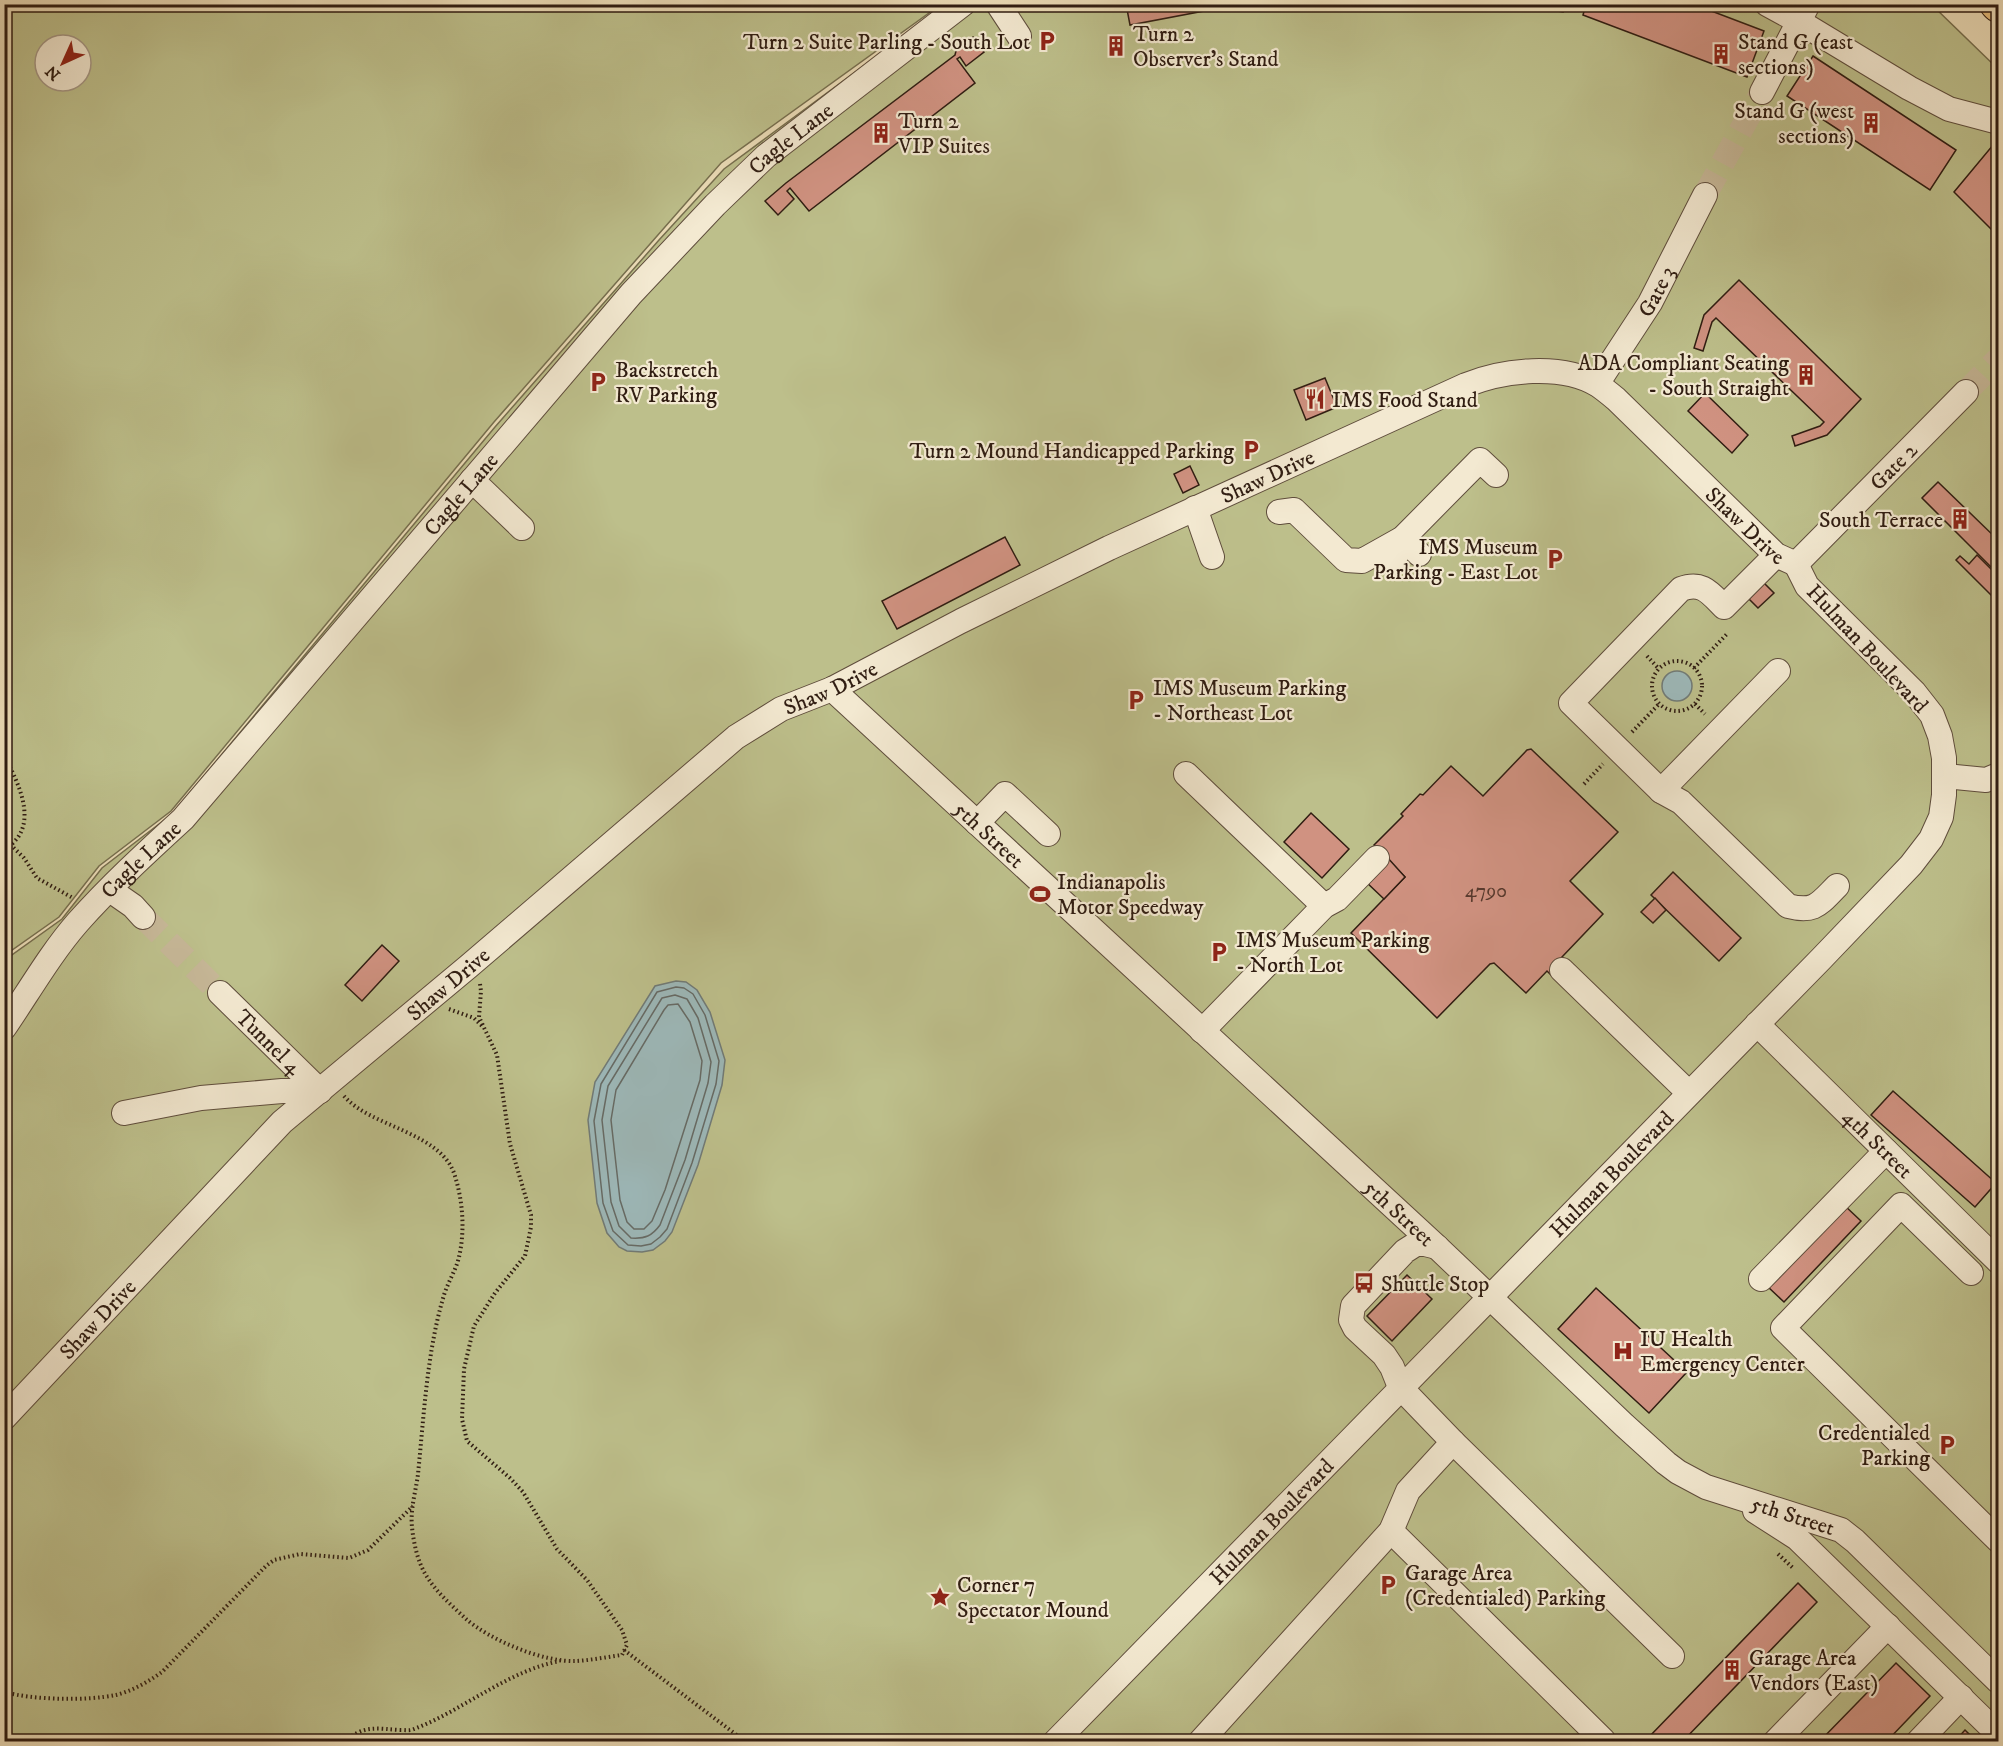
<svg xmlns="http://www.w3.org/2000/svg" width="2003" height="1746" viewBox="0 0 2003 1746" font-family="'IM FELL DW Pica',serif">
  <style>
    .green { fill: #bdbf8b; stroke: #766e4e; stroke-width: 1.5; fill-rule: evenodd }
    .water { fill: #9db9ba; stroke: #717b77; stroke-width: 1.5 }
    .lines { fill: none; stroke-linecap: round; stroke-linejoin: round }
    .shore { stroke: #666b66; stroke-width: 1.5 }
    .building { fill: #d09281; stroke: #301d12; stroke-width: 1.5 }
    .minor-tunnel { stroke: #c6b797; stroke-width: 24; stroke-dasharray: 24 12; stroke-linecap: butt }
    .minor-casing { stroke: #5f4d3c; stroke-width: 26 }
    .major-casing { stroke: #301d12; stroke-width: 34 }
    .path { stroke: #301d12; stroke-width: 4; stroke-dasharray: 1.5 3; stroke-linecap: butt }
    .minor { stroke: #f3e9d1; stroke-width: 24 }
    .major { stroke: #e6be7c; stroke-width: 32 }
    .labels { text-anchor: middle; stroke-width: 4.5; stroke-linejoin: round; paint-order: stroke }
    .number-label { font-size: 20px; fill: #583a2e }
    .poi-label { font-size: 22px; fill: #301d12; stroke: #f3e9d1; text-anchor: start }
    .street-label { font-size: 22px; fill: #301d12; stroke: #f3e9d1 }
  </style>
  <rect width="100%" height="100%" fill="#ecddb8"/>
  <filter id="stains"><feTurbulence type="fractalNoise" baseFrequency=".00333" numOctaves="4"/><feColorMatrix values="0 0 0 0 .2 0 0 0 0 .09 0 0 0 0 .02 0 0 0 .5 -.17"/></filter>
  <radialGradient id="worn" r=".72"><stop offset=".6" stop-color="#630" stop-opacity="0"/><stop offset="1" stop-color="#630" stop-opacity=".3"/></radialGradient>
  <g class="green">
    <path d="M 5,4 L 940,5 L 721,163 L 494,422 L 171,811 L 99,866 L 59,917 L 5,955 ZM 45,45 L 81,45 L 81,81 L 45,81 Z"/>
    <polygon points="1834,4 1846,11 1850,5 1932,5 1998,69 1998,1741 5,1741 5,960 62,919 102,868 172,814 495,427 659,240 724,169 946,5"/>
  </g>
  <g class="water">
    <circle cx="1677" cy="686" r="15"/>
    <polygon points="676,981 686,982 697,990 710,1012 725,1060 722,1085 698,1165 672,1232 665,1241 653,1250 642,1252 627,1251 619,1247 607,1233 597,1203 588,1120 595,1082 655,986"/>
  </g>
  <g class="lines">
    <g class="shore">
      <polygon points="676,987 684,988 693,994 705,1015 719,1061 716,1084 692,1163 667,1229 660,1237 651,1244 641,1246 628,1245 613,1231 603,1203 594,1121 601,1084 657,992"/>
      <path d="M 675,995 L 687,999 L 698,1018 L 711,1062 L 708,1083 L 685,1160 L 660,1225 C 652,1236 645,1239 631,1238 L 619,1226 L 611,1202 L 602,1120 L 608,1086 L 662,998 Z"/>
      <polygon points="678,1004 690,1022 702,1061 700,1080 665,1190 652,1221 644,1229 634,1229 627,1222 620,1200 611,1120 616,1090 664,1010 668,1005"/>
    </g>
  </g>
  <g class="building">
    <polygon points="1126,4 1241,4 1130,25"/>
    <polygon points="1509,4 1563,4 1563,12"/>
    <polygon points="1586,4 1693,4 1764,31 1747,77 1583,15"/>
    <polygon points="973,37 984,52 966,66 960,57 957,59 975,83 809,211 790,188 787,191 794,199 778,215 765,201 786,183 955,55 956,51"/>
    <polygon points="1813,56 1956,150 1930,190 1787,96"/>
    <polygon points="1998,139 1998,236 1954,192"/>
    <polygon points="1739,280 1861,399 1827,435 1795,446 1792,436 1820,426 1824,422 1716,318 1712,322 1703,351 1694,348 1704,315"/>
    <polygon points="1325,378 1337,407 1306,420 1294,390"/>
    <polygon points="1705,393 1748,435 1732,453 1688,411"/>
    <polygon points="1190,466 1199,485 1183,493 1174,474"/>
    <polygon points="1938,482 1998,540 1998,574 1922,498"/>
    <polygon points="1005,537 1020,565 897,629 882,601"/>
    <polygon points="1977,555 1998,576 1998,602 1956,560 1960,556 1969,564"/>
    <polygon points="1764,583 1774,593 1758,608 1749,599"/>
    <polygon points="1531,749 1618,832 1570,881 1603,914 1562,957 1568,963 1554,978 1547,971 1526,993 1494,963 1490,964 1437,1018 1351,933 1405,877 1374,845 1403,816 1401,814 1420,794 1423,795 1451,766 1483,796 1527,750"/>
    <polygon points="1311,813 1349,849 1322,878 1284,842"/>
    <polygon points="1387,857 1405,877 1384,899 1364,880"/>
    <polygon points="1673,872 1741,938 1719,961 1651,895"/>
    <polygon points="1655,898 1666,910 1653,923 1641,912"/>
    <polygon points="382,945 399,961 362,1001 345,985"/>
    <polygon points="1893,1091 1996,1183 1975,1207 1871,1115"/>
    <polygon points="1844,1205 1861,1221 1784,1302 1767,1286"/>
    <polygon points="1407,1275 1432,1299 1392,1341 1367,1316"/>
    <polygon points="1596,1288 1687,1372 1649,1413 1558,1329"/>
    <polygon points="1798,1583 1817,1602 1682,1742 1652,1742 1648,1738"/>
    <polygon points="1896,1663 1930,1696 1886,1742 1819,1742"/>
    <polygon points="1965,1730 1977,1742 1954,1742"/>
  </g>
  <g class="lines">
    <g class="minor-tunnel">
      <polyline points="1705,195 1762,92"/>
      <polyline points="1966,392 1998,359"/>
      <polyline points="143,917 220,993"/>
    </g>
    <g class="minor-casing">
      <g id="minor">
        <polyline points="998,4 1019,36"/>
        <polyline points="1767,4 1798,21 1909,88 1949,109 1998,122"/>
        <polyline points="1762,92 1808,4"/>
        <path id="s1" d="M 1597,384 L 1650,303 L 1705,195"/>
        <polyline points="472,480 522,528"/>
        <polyline points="1195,508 1212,557"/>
        <polyline points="1279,512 1294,510 1346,560 1362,561 1403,538 1480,460 1496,475"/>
        <path d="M 1776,555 L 1724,607 C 1710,593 1702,581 1681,589 L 1571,703 L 1661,791 L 1681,802 L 1788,906 C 1815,913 1819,904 1837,886"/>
        <polyline points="1393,563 1403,538 1419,554"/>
        <path id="s2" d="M 1796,564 L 1966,392"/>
        <path id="s3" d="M 832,689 L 1437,1247 L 1624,1425 L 1666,1463 L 1678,1472 L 1706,1487 L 1841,1530 L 1855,1541 L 1998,1681"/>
        <polyline points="1186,774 1324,906"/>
        <polyline points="1945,776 1986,780 1998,775"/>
        <polyline points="1661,791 1778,671"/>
        <polyline points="977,823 1005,794 1048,834"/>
        <polyline points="110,890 133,906 143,917"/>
        <polyline points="1562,970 1689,1093"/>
        <path id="s4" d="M 220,993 L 320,1091"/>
        <path id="s5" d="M 1757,1024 L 1998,1261"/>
        <path id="s6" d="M 4,1028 C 28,993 50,954 78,922 C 110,886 147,852 183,819 L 631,294 L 715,205 L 766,156 L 963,4"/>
        <polyline points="1202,1031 1324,906 1337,899 1377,858"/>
        <polyline points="124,1113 201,1098 282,1091 320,1091"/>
        <polyline points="1971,1273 1901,1205 1783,1328 1998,1540"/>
        <polyline points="1761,1279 1886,1151"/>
        <path id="s7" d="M 4,1418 L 282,1122 L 469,966 L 736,737 L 781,709 L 832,689 L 961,621 L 1109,548 L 1466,385 C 1503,370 1562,363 1598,385 C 1604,389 1610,394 1616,399 L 1776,555 L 1796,564"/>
        <polyline points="1453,1442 1672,1656"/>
        <polyline points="1755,1511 1797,1538 1998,1734"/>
        <polyline points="1391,1531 1603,1740 1601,1742"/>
        <path id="s8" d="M 1055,1742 L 1821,959 L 1911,865 L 1931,839 L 1941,817 L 1944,795 L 1944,758 L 1940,736 L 1932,715 L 1914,692 L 1807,586 L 1796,564"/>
        <polyline points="1200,1742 1391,1531 1408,1491 1453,1442 1400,1387 1392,1367 1384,1355 1355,1328 1351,1320 1353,1306 1405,1251 1416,1244 1425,1244 1437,1247"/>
        <polyline points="1775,1742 1888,1626"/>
        <polyline points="1918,1742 1961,1697"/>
      </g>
    </g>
    <g class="major-casing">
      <polyline id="major" points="1996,4 1998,6"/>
    </g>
    <g class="path">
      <polyline points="1647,656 1659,669"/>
      <circle cx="1677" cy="686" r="25"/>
      <polyline points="1694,668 1727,634"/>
      <polyline points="1695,704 1705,714"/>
      <polyline points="1632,732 1659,704"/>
      <path d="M 4,755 C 15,777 33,810 20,834 C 18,838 14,842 11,845"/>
      <polyline points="1584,784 1603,764"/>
      <polyline points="4,838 24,858 37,878 73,898"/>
      <polyline points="449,1009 474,1018 482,1026"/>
      <path d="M 344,1096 C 370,1127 442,1132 455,1176 C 463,1202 465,1231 459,1257 C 456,1270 448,1282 444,1295 C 427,1351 424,1415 418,1474 C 416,1491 410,1509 412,1527 C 413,1538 416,1553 420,1563 C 429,1586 448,1602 465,1618 C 489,1640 545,1663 577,1661 C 592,1660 607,1657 622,1655 L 627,1645 L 622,1630 L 587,1580 L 557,1549 L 523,1492 L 510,1478 L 467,1441 L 462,1419 L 464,1369 L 474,1326 L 495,1293 L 525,1256 L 531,1227 L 531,1215 L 510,1144 L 497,1055 L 479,1017 L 481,991 L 480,984"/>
      <polyline points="1778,1554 1793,1568"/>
      <polyline points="624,1650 746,1742"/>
      <path d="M 4,1692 C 33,1700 87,1701 116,1695 C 132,1691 148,1682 162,1672 L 266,1566 L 274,1560 L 300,1554 L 349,1558 L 368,1550 L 413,1506"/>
      <path d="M 345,1742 C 363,1724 378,1729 401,1730 C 406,1730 410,1731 414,1729 C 464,1710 507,1671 560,1661"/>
    </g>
    <use href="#minor" class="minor"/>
    <use href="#major" class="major"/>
  </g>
  <defs>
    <g id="parking-bare" transform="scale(1.62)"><path d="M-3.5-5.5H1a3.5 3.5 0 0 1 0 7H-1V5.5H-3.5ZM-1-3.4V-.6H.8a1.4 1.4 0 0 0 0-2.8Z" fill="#8f2418" stroke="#f3e9d1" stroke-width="2.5" paint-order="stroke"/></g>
    <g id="building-bare" transform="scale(1.62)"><path d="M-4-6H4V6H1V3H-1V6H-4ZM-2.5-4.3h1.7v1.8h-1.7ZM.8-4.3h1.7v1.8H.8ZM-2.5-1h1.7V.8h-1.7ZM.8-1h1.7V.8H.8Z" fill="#8f2418" stroke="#f3e9d1" stroke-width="2.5" paint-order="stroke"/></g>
    <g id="restaurant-bare" transform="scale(1.62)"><path d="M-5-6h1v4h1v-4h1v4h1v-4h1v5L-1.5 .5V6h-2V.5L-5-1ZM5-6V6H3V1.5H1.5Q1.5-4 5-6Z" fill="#8f2418" stroke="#f3e9d1" stroke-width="2.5" paint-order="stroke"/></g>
    <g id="stadium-bare" transform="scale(1.62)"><path d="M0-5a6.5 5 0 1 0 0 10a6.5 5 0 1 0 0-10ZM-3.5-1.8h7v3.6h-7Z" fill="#8f2418" stroke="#f3e9d1" stroke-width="2.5" paint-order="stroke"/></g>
    <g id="bus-bare" transform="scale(1.62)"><path d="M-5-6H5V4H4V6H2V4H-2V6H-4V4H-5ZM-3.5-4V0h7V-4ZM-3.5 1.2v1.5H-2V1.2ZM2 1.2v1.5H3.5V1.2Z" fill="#8f2418" stroke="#f3e9d1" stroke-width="2.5" paint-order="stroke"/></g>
    <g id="hospital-bare" transform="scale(1.62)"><path d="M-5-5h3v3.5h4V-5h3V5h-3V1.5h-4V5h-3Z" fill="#8f2418" stroke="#f3e9d1" stroke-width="2.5" paint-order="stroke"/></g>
    <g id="sight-bare" transform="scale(1.62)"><path d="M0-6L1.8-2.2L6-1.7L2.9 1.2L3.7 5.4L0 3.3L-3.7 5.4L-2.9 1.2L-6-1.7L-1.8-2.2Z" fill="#8f2418" stroke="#f3e9d1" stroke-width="2.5" paint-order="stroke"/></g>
  </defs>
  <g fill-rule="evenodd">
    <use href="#parking-bare" x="1047" y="41"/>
    <use href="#building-bare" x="1116" y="46"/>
    <use href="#building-bare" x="1721" y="54"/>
    <use href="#building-bare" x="1871" y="123"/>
    <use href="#building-bare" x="881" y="133"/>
    <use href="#building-bare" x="1806" y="375"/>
    <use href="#parking-bare" x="598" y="382"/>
    <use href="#restaurant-bare" x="1315" y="399"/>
    <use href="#parking-bare" x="1251" y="450"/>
    <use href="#building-bare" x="1960" y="519"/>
    <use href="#parking-bare" x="1555" y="559"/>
    <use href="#parking-bare" x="1136" y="700"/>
    <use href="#stadium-bare" x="1040" y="894"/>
    <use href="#parking-bare" x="1219" y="952"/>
    <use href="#bus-bare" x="1364" y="1283"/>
    <use href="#hospital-bare" x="1623" y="1351"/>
    <use href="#parking-bare" x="1947" y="1445"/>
    <use href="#parking-bare" x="1388" y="1585"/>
    <use href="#sight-bare" x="940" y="1597"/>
    <use href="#building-bare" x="1732" y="1670"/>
  </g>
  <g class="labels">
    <g class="number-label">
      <text x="1486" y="897">4790</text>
    </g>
    <g class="poi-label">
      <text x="1133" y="41">Turn 2<tspan x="1133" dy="25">Observer's Stand</tspan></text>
      <text x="1030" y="49" text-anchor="end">Turn 2 Suite Parling - South Lot</text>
      <text x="1738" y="49">Stand G (east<tspan x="1738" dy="25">sections)</tspan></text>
      <text x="1854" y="118" text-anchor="end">Stand G (west<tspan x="1854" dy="25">sections)</tspan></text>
      <text x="898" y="128">Turn 2<tspan x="898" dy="25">VIP Suites</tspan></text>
      <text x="1789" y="370" text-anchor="end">ADA Compliant Seating<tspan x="1789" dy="25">- South Straight</tspan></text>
      <text x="615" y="377">Backstretch<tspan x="615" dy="25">RV Parking</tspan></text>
      <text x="1332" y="407">IMS Food Stand</text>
      <text x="1234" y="458" text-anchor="end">Turn 2 Mound Handicapped Parking</text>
      <text x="1943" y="527" text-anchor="end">South Terrace</text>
      <text x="1538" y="554" text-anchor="end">IMS Museum<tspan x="1538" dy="25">Parking - East Lot</tspan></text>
      <text x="1153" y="695">IMS Museum Parking<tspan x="1153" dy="25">- Northeast Lot</tspan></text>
      <text x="1057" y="889">Indianapolis<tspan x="1057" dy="25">Motor Speedway</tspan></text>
      <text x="1236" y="947">IMS Museum Parking<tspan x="1236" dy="25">- North Lot</tspan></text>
      <text x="1381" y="1291">Shuttle Stop</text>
      <text x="1640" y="1346">IU Health<tspan x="1640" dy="25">Emergency Center</tspan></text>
      <text x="1930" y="1440" text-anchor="end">Credentialed<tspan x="1930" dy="25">Parking</tspan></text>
      <text x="1405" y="1580">Garage Area<tspan x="1405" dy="25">(Credentialed) Parking</tspan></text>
      <text x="957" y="1592">Corner 7<tspan x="957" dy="25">Spectator Mound</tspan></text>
      <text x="1749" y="1665">Garage Area<tspan x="1749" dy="25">Vendors (East)</tspan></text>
    </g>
    <g class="street-label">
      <text dy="8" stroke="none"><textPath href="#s6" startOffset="1190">Cagle Lane</textPath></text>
      <text dy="8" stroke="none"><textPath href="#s1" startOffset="110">Gate 3</textPath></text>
      <text dy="8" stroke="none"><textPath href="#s2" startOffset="138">Gate 2</textPath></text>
      <text dy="8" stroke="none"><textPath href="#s7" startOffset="1594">Shaw Drive</textPath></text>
      <text dy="8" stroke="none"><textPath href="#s6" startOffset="704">Cagle Lane</textPath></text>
      <text dy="8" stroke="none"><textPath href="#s7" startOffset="2152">Shaw Drive</textPath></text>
      <text transform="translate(1868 648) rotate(47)" y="8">Hulman Boulevard</text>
      <text dy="8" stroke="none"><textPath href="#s7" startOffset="1108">Shaw Drive</textPath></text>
      <text dy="8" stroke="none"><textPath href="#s3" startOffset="214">5th Street</textPath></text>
      <text dy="8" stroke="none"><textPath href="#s6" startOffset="218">Cagle Lane</textPath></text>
      <text dy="8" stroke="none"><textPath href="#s7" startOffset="622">Shaw Drive</textPath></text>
      <text dy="8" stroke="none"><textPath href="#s4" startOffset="69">Tunnel 4</textPath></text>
      <text dy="8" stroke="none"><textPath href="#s5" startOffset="170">4th Street</textPath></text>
      <text dy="8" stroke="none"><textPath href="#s8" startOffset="795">Hulman Boulevard</textPath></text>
      <text dy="8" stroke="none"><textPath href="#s3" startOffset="772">5th Street</textPath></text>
      <text dy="8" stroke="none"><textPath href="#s7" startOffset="136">Shaw Drive</textPath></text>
      <text dy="8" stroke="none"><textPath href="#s3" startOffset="1276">5th Street</textPath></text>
      <text dy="8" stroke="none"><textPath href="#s8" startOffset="309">Hulman Boulevard</textPath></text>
    </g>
  </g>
  <rect width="2003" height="1746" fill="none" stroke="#ecddb8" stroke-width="24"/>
  <rect x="6" y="6" width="1991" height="1734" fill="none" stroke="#301d12" stroke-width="3"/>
  <rect x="12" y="12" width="1979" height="1722" fill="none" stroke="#301d12" stroke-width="1.5"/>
  <g transform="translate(63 63) rotate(225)"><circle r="28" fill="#f3e9d1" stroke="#a59785" stroke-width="1.5"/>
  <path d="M0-4.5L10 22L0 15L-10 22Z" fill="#8f2418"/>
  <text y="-9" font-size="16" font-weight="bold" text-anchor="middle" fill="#301d12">N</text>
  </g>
  <rect width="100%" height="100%" filter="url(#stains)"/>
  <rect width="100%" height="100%" fill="url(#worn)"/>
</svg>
